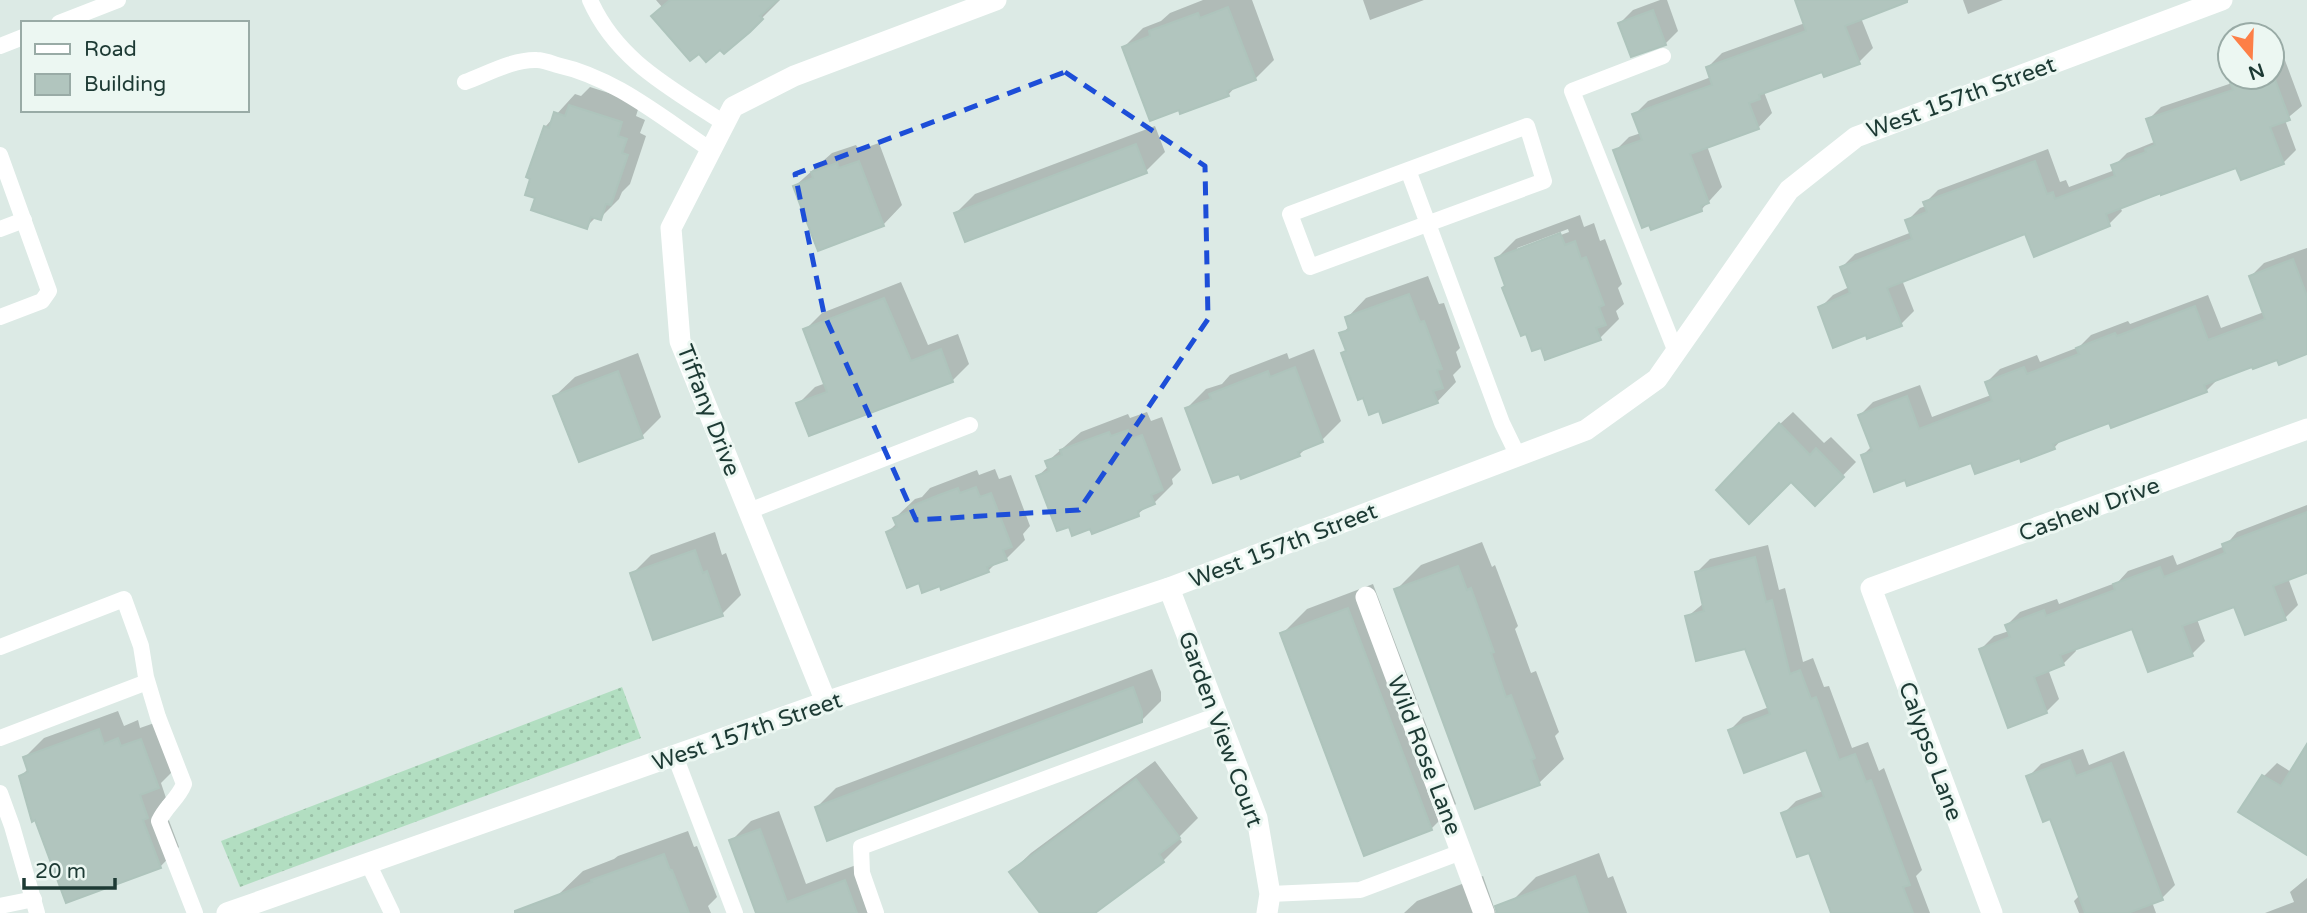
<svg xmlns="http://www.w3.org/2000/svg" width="2307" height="913" viewBox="0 0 2307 913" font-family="'Varela Round',sans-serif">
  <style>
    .grass { fill: url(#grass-dots) }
    .shadow { fill: #0003; fill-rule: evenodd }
    .building { fill: #b1c5be; stroke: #aec4bc; stroke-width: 2 }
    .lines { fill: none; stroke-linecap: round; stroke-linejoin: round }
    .lane { stroke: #fff; stroke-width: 16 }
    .street { stroke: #fff; stroke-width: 21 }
    .marked { fill: none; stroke: #1d4ed8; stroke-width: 5; stroke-dasharray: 14 9; stroke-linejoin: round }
    .labels { text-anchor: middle; stroke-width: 6; stroke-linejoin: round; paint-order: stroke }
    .street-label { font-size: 23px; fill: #1d3a34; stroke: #ecf7f2 }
  </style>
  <defs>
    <pattern id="grass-dots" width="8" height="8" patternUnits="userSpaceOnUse" patternTransform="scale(1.75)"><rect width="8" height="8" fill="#b2dec1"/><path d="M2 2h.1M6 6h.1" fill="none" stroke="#99bfa6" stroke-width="1.8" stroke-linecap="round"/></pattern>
  </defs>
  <rect width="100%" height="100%" fill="#dceae5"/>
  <polygon class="grass" points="622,687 641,738 240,887 221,841"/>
  <g class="shadow">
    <polygon points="656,0 780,0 762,18 662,7"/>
    <polygon points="1203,0 1252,0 1274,60 1255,79 1236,86 1228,95 1124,47 1143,28 1161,21 1170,13"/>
    <polygon points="1363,0 1424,0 1370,20"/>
    <polygon points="1660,0 1667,0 1678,31 1665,44 1620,23 1633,10"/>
    <polygon points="1797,0 1909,0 1861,18 1873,48 1859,62 1823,69 1764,92 1772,113 1758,128 1707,146 1722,187 1701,210 1615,151 1629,137 1641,133 1634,115 1648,101 1711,77 1708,67 1722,53 1805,23"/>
    <polygon points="1963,0 2003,0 1968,14"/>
    <polygon points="2283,55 2302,106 2285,120 2296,150 2283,163 2237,165 2120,207 2122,211 2109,224 2026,232 1902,280 1914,311 1901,324 1820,308 1833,295 1849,287 1842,267 1855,254 1912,232 1907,221 1920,208 1926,206 1925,203 1938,190 2048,149 2060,182 2066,180 2069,187 2115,170 2114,166 2127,153 2154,142 2148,120 2161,107 2232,83 2237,77 2272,77 2272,59"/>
    <polygon points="590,87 640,103 636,116 645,120 640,133 646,136 630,184 622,192 619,199 600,218 596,217 586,227 537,197 545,127 575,94 581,96"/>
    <polygon points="1155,126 1165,152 1146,171 956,213 975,194"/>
    <polygon points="879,143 902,205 883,225 795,186 832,153 856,145 859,150"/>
    <path d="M 1580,215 L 1584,227 L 1594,223 L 1600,241 L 1605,239 L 1622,284 L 1618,288 L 1624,304 L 1616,311 L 1619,319 L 1600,338 L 1507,285 L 1497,258 L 1516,239 ZM 1568,229 L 1569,232 L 1517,251 L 1517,248 Z"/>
    <polygon points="2307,248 2307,353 2278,357 2253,365 2219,378 2206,391 2110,421 2062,439 2054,448 2021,455 1972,461 1906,478 1863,455 1872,446 1860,415 1873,402 1920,385 1932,417 1991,395 1987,382 2000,369 2037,355 2040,362 2079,347 2091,335 2128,321 2130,324 2208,295 2221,328 2264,312 2251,276 2264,263"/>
    <polygon points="1428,276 1439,304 1444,303 1460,348 1456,352 1461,367 1453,375 1456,382 1437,402 1380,409 1343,353 1347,349 1341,334 1350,326 1347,318 1366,298"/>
    <polygon points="901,282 928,345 958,334 969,364 952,381 798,404 815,387 826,383 805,330 822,313"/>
    <polygon points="1314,349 1341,421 1322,440 1308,446 1299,455 1187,408 1206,389 1222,384 1230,375 1287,353 1289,359"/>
    <polygon points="638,353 661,417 642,436 555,396 575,377"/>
    <polygon points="1147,412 1151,421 1162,417 1181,470 1172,479 1173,484 1154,503 1147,506 1138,514 1038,476 1049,466 1047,462 1081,432 1128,414 1130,418"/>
    <polygon points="1793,412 1824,443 1831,437 1856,462 1815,504 1780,424"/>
    <polygon points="995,469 999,479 1011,475 1030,526 1023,534 1025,540 1006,559 997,562 988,571 941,584 920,581 888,532 897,523 895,518 915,499 922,497 930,488 977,470 979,475"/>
    <polygon points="2307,505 2307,571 2288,578 2298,605 2285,618 2235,605 2197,619 2205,641 2192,654 2133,627 2075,647 2076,651 2063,664 2048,669 2059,699 2046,712 1981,649 1994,636 2009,631 2007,625 2020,612 2057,599 2059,604 2118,582 2128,571 2173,555 2177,565 2225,546 2237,532"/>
    <polygon points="715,532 722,555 726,553 741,595 722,614 632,574 651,555"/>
    <polygon points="1482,542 1492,567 1495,565 1518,626 1515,629 1531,673 1536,671 1559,732 1555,736 1564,759 1539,783 1396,590 1421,565"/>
    <polygon points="1768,545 1779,590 1785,588 1803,662 1813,658 1824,687 1829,686 1852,748 1868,742 1879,771 1884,768 1922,870 1916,876 1930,913 1833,913 1810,850 1783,814 1796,801 1823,791 1807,747 1730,730 1743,717 1769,707 1746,646 1687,617 1704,603 1697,572 1710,559"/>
    <polygon points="1373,584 1456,804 1431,829 1282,634 1307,609"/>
    <polygon points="1152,669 1161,692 1161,701 1141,721 817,807 836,788"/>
    <polygon points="118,711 124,726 138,720 140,728 160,721 177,767 161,783 166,798 162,802 179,847 160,867 21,776 29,768 25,757 44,738"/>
    <polygon points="2083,749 2089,765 2124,751 2175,885 2162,898 2152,902 2156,913 2079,913 2074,901 2080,895 2051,817 2028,777 2041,764"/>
    <polygon points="2307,749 2307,853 2241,812 2264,776 2277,763 2291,772"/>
    <polygon points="1155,761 1198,818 1179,837 1182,842 1163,861 1092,913 1042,913 1011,872 1031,853"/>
    <polygon points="779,811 806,884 864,862 883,913 758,913 731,841 751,821"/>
    <polygon points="688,831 694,847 697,846 717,897 708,906 711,913 561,913 558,895 583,871 614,859 618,856"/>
    <polygon points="1599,853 1608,878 1613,876 1627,913 1516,913 1512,901 1536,877"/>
    <polygon points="1483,876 1496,913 1404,913 1417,901"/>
    <polygon points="2307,878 2307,913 2265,913 2294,902 2290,892"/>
  </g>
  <g class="building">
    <polygon points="670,0 778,0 760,16 763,19 750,32 724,54 720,50 706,62 699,54 690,61 651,16"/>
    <polygon points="1795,0 1907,0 1907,2 1845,26 1860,64 1824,77 1822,72 1759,95 1760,99 1749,103 1759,129 1690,154 1709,203 1701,206 1702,211 1651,230 1649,225 1642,228 1613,150 1642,140 1632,114 1712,85 1706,67 1806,31"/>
    <polygon points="1228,7 1256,80 1227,91 1229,96 1180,114 1179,110 1150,121 1122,47 1150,36 1149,31 1198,13 1200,18"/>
    <polygon points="1653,10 1666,45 1631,57 1618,23"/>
    <polygon points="2228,77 2274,77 2290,120 2270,127 2284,164 2241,180 2236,168 2161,195 2161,193 2106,214 2110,226 2034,257 2025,234 1887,288 1902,326 1867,339 1866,335 1833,348 1818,307 1850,293 1840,267 1912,239 1905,220 1927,212 1923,202 2035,161 2047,194 2053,192 2055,199 2115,176 2111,165 2146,152 2145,149 2155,145 2146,119 2233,90"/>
    <polygon points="569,105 622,122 618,136 627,139 622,153 628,155 611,205 606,204 601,220 591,217 587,229 531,210 535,198 525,195 530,179 526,177 544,126 549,128 554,112 565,116"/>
    <polygon points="1136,144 1147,173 965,242 954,213"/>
    <polygon points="859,161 884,226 818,251 793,186 813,178 811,172 837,163 839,168"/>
    <polygon points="1560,233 1565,245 1575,241 1581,259 1586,257 1604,305 1599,307 1606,325 1596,328 1601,340 1545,360 1541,348 1532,351 1526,334 1521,336 1502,288 1505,286 1495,258"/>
    <polygon points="2293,259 2307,296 2307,354 2279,365 2277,360 2253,369 2252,367 2204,385 2207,392 2111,428 2109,423 2053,444 2055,449 2021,462 2020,458 1975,474 1971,463 1907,486 1905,480 1874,492 1861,455 1872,451 1858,415 1907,396 1919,429 1992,401 1985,382 2024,367 2027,374 2079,354 2076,348 2115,333 2117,336 2195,306 2208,340 2265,319 2249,276"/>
    <polygon points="1409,294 1420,322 1424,321 1442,369 1437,370 1443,388 1433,391 1438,403 1383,423 1379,411 1369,415 1363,398 1358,400 1341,353 1346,351 1339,333 1349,330 1345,317"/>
    <polygon points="884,298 911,361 941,349 953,382 809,436 796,403 827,392 803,329"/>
    <polygon points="1295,367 1323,442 1298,452 1300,456 1241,479 1239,474 1213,483 1185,408 1211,399 1209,394 1268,371 1270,377"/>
    <polygon points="618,371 643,438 579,462 553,396"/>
    <polygon points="1779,423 1810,455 1816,448 1844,477 1815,506 1791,482 1749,524 1716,490"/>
    <polygon points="1128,430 1131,439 1142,435 1163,490 1151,495 1155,504 1138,511 1139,516 1092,534 1090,529 1072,536 1069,527 1057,531 1036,476 1049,471 1045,461 1062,455 1060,450 1079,443 1109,432 1111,436"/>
    <polygon points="976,487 980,497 991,493 1012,547 1003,550 1007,560 987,567 989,572 941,590 940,586 922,593 919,583 907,588 886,532 897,527 893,518 911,511 909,507 939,495 958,488 960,493"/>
    <polygon points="2307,512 2307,573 2273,586 2286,620 2245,635 2234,607 2182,626 2193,656 2148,672 2132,629 2060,655 2064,665 2034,677 2047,713 2008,728 1979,649 2010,637 2005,625 2044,610 2046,616 2115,590 2113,584 2160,567 2164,577 2225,553 2222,544"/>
    <polygon points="695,550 703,573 707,571 723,616 653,640 630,573"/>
    <polygon points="1755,557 1766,602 1772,600 1790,674 1800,670 1811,699 1816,697 1839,760 1855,754 1866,782 1871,780 1910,885 1903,887 1913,913 1831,913 1809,853 1797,857 1781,813 1824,797 1806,750 1744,773 1728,730 1770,714 1745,649 1696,661 1685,616 1704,611 1695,572"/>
    <polygon points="1458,566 1467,590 1471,588 1494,652 1491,653 1506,697 1511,695 1535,758 1531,760 1540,785 1475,809 1394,589"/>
    <polygon points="1348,608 1432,830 1364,856 1280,633"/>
    <polygon points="1133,687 1142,712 1142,722 827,841 815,807"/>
    <polygon points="99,729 104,744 118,738 121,746 141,739 159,788 140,795 148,818 143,820 161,868 66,903 35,820 32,822 19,776 28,772 23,757"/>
    <polygon points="2307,744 2307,855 2238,812 2262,775 2281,786"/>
    <polygon points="2070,760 2076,776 2111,763 2163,900 2128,913 2085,913 2050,819 2043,822 2026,776"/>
    <polygon points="1136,779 1180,838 1159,854 1164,862 1095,913 1040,913 1009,872"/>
    <polygon points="760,829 787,902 845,880 857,913 756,913 729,840"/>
    <polygon points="664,854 670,870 672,870 689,913 515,913 515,911 592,882 591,880"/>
    <polygon points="1575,876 1588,913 1497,913 1495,906"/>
  </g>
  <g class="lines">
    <g class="lane">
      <path d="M 590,0 C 617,61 671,88 724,123"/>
      <polyline points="59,23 118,0"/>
      <polyline points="0,46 23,37"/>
      <polyline points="1663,56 1572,91 1676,352"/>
      <path d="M 465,82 C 487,74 513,59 537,60 C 543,60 551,63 557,65 C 616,78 662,118 711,150"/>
      <polyline points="0,155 49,291 42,301 0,317"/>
      <polyline points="1408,170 1290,214 1310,267 1544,181 1527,126 1408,170 1502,423 1518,456"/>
      <polyline points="0,229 24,220"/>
      <polyline points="749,511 970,425"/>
      <path d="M 0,647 L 124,599 L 141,646 L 146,677 L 158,717 L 184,784 C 178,799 166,806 159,821 L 195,913"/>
      <polyline points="0,738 147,682"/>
      <polyline points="675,756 735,913"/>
      <polyline points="0,793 12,826 37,913"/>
      <polyline points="368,863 392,913"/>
      <polyline points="1270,894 1360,890 1461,852"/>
      <polyline points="0,906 34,899"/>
      <polyline points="876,913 862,873 861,847 1218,715"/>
    </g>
    <g class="street">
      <polyline points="1169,588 1257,818 1270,894 1267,913"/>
      <polyline points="1366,597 1484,913"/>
      <polyline points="826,702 680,341 671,228 733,107 794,76 996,0"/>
      <polyline points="227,913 826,702 1169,588 1586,430 1657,379 1789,190 1856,137 2222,0"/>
      <polyline points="1992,913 1871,588 2307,429"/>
    </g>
  </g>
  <path class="marked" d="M 1065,72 L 1205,166 L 1208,319 L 1079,510 L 916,520 L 824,314 L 795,174 Z"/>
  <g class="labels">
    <g class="street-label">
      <text transform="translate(1961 97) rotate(-20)" y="8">West 157th Street</text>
      <text transform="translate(709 410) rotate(69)" y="8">Tiffany Drive</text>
      <text transform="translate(2089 509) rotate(-20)" y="8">Cashew Drive</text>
      <text transform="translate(1283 545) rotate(-21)" y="8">West 157th Street</text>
      <text transform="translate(1221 729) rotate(70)" y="8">Garden View Court</text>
      <text transform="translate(747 731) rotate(-19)" y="8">West 157th Street</text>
      <text transform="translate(1931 751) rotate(70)" y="8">Calypso Lane</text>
      <text transform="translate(1425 755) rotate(69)" y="8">Wild Rose Lane</text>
    </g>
  </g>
  <rect x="21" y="21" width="228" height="91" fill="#ecf7f2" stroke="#99aba6" stroke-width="2"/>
  <rect x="35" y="44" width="35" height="10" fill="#ffffff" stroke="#99aba6" stroke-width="2"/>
  <text x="84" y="56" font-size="21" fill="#1d3a34">Road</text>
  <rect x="35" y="74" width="35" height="21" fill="#b1c5be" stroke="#99aba6" stroke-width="2"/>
  <text x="84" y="91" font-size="21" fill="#1d3a34">Building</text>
  <g transform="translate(2251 56) rotate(161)"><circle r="33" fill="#ecf7f2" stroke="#99aba6" stroke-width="2"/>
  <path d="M0-5L12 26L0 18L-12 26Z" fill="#fd7f47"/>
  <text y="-10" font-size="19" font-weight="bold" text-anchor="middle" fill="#1d3a34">N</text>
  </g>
  <path d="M24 878v10h91v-10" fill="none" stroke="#1d3a34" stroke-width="3.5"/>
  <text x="35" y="878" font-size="21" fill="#1d3a34" stroke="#ecf7f2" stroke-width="5" paint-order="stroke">20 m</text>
</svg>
